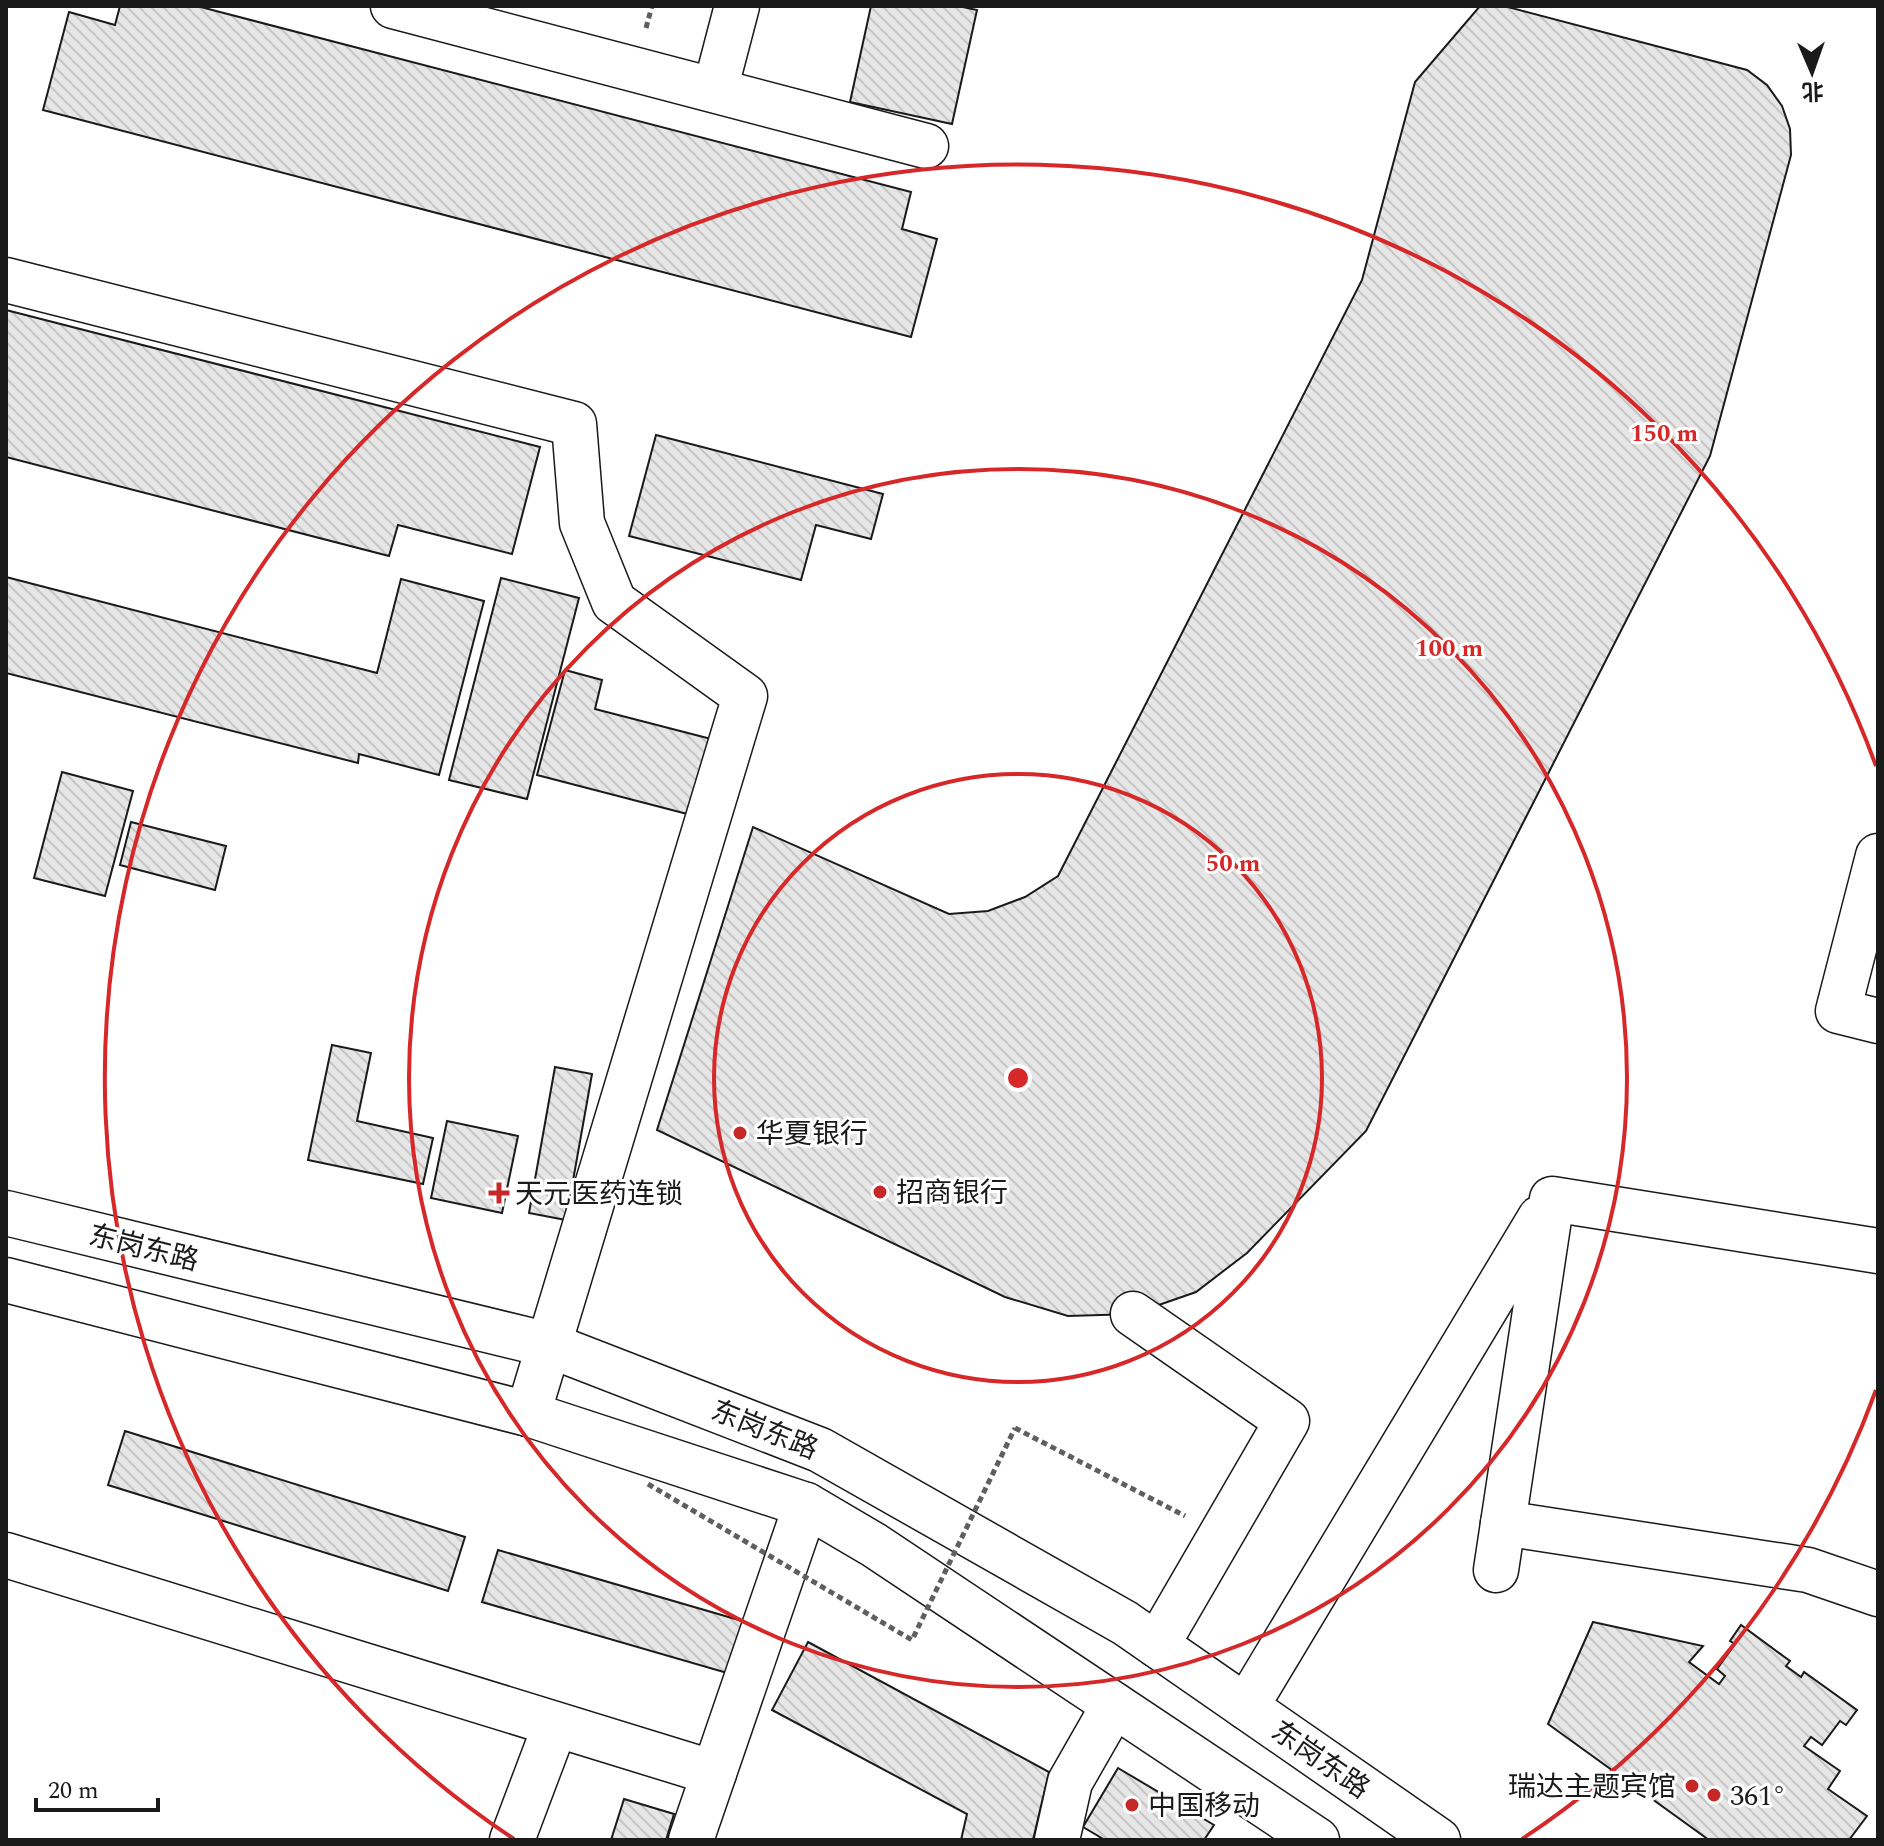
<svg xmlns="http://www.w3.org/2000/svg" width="1884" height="1846" viewBox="0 0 1884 1846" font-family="Spectral,'Noto Sans SC',serif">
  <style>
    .building { fill: url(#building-back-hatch); stroke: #1a1a1a; stroke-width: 2 }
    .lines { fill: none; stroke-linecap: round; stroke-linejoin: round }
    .minor-casing { stroke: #1a1a1a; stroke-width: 47 }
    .major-casing { stroke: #1a1a1a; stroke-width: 47 }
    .path { stroke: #5f5f5f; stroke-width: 5; stroke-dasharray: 6 4; stroke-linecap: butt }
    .minor { stroke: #fff; stroke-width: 44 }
    .major { stroke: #fff; stroke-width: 44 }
    .path-bridge { stroke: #5f5f5f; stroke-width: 5; stroke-dasharray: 6 4; stroke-linecap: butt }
    .ring { fill: none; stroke: #d62828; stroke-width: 4 }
    .poi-dot { fill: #c62828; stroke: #fff; stroke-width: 3 }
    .labels { text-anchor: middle; stroke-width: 6; stroke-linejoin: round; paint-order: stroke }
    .poi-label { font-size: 28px; fill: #1a1a1a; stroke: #fff; text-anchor: start }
    .street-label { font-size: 28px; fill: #1a1a1a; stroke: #fff }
    .centre { fill: #d62828; stroke: #fff; stroke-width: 4 }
    .ring-label { font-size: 24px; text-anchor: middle; font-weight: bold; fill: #d62828; stroke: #fff; stroke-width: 6; stroke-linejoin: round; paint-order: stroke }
  </style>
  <defs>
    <pattern id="building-back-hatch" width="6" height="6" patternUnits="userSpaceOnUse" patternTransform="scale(2)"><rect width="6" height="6" fill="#e6e6e6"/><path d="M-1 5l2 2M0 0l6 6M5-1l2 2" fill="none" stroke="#c5c5c5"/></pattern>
  </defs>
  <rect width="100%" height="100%" fill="#fff"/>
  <g class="building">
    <polygon points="120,6 197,6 911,192 902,229 937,239 911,337 43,110 69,12 115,25"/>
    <polygon points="871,6 958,6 977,10 952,124 850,102"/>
    <polygon points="1480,6 1504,6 1747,70 1767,85 1782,106 1790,129 1791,155 1710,456 1366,1131 1247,1253 1196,1292 1133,1314 1068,1316 1005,1297 657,1130 753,827 949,914 988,911 1025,897 1058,876 1362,280 1415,82"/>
    <polygon points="6,310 540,447 512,554 398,525 389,556 6,457"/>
    <polygon points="656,435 883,494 871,539 816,525 801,580 629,536"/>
    <polygon points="6,577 377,673 401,579 484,601 439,775 359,754 358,763 6,673"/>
    <polygon points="501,578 579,598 527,799 449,780"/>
    <polygon points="565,670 602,680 595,709 715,740 695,816 537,775"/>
    <polygon points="62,772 133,791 105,896 34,878"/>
    <polygon points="131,822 226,846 215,890 120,865"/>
    <polygon points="332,1045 371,1053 357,1121 433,1138 423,1184 308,1160"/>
    <polygon points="555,1067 592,1074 566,1220 529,1213"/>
    <polygon points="447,1121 518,1136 502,1213 431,1198"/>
    <polygon points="125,1431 465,1537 448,1591 108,1485"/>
    <polygon points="498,1550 756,1625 741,1677 482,1602"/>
    <polygon points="1593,1622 1703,1646 1689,1662 1719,1684 1725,1676 1717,1669 1735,1644 1730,1641 1741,1625 1790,1661 1786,1666 1801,1677 1804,1672 1857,1710 1846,1725 1840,1721 1822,1745 1811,1737 1804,1746 1840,1771 1828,1789 1867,1816 1849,1840 1709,1840 1548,1724"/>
    <polygon points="808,1642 1049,1772 1033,1840 961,1840 967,1814 772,1710"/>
    <polygon points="1118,1768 1214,1825 1204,1840 1105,1840 1083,1827"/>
    <polygon points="624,1799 674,1814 666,1840 611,1840"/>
  </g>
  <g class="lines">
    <g class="minor-casing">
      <g id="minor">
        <polyline points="393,6 926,146"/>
        <polyline points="715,90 737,6"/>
        <polyline points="6,280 574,424 582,523 614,602 745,696 528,1414"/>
        <polyline points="1878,856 1838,1011 1878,1021"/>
        <polyline points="1133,1314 1287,1421 1157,1645"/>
        <polyline points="1503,1523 1808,1570 1878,1594"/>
        <polyline points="6,1555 714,1773"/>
        <polyline points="1496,1570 1552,1199 1878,1251"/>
        <polyline points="1246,1707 1540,1218"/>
        <polyline points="512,1840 555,1726"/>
        <polyline points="691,1840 806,1505"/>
        <polyline points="1057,1840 1070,1782 1114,1705"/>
      </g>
    </g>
    <g class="major-casing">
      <g id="major">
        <polyline points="6,1213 549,1345 820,1450 1125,1623 1438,1840"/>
        <polyline points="6,1280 528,1414 806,1505 874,1545 1317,1840"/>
      </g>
    </g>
    <g class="path">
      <polyline points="646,28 652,6"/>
      <polyline points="1015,1428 1185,1516"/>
    </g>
    <use href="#minor" class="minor"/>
    <use href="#major" class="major"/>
    <polyline class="path-bridge" points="648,1484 912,1640 1015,1428"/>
  </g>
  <g class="ring">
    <circle cx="1018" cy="1078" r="304"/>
    <circle cx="1018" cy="1078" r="609"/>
    <path d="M1876 1390A913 913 0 0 1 1522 1839M514 1839A913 913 0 1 1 1876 766"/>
  </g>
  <g class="poi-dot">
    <circle cx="740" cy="1133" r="8"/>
    <circle cx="880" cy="1192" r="8"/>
    <path d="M495 1181h8v8h8v8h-8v8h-8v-8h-8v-8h8z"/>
    <circle cx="1692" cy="1786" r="8"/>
    <circle cx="1714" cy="1795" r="8"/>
    <circle cx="1132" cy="1805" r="8"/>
  </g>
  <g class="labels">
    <g class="poi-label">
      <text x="756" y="1143">华夏银行</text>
      <text x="896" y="1202">招商银行</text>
      <text x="515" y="1203">天元医药连锁</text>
      <text x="1676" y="1796" text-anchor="end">瑞达主题宾馆</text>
      <text x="1730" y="1805">361°</text>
      <text x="1148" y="1815">中国移动</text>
    </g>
    <g class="street-label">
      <text transform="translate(144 1247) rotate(14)" y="10">东岗东路</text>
      <text transform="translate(765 1429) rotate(22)" y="10">东岗东路</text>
      <text transform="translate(1321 1759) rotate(35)" y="10">东岗东路</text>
    </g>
  </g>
  <circle cx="1018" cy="1078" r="12" class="centre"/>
  <g class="ring-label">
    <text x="1664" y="441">150 m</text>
    <text x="1449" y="656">100 m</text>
    <text x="1233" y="871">50 m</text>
  </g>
  <rect width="1884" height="1846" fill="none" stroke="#1a1a1a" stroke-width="16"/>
  <g transform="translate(1812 72) rotate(178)" stroke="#ffffff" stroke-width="6" paint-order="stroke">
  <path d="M0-6L14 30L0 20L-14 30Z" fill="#1a1a1a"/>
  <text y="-12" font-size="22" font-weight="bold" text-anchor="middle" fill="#1a1a1a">北</text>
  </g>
  <path d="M36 1798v12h122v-12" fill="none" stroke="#1a1a1a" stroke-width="4"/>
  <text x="48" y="1798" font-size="24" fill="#1a1a1a" stroke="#ffffff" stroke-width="6" paint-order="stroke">20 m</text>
</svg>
